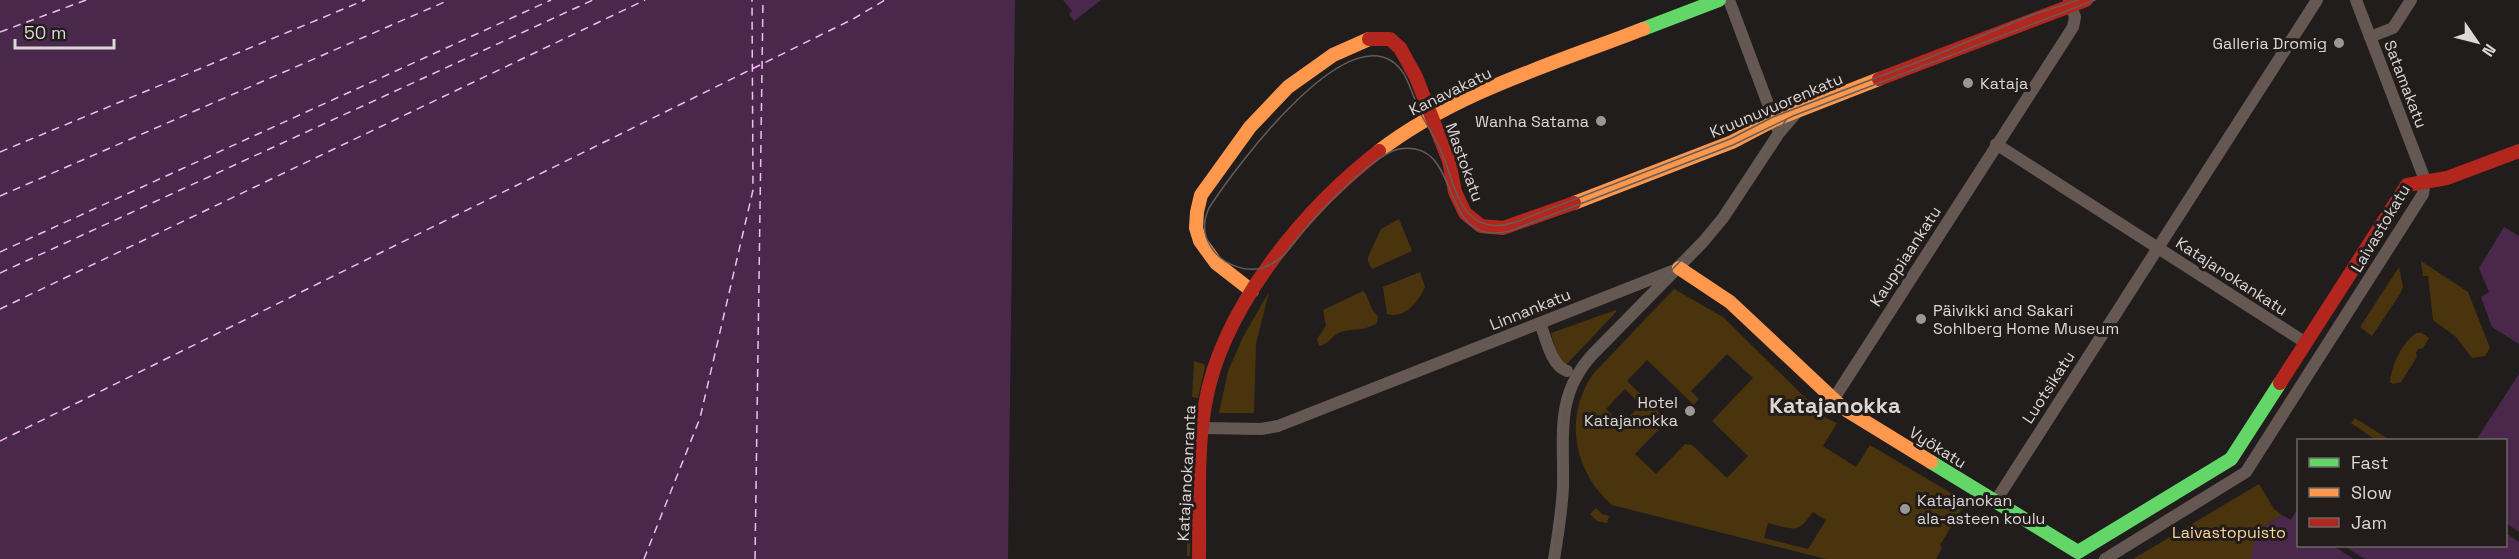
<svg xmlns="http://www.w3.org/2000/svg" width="2519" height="559" viewBox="0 0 2519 559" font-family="'Space Grotesk',sans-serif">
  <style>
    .green { fill: #4a340d; fill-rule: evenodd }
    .water { fill: #49284c }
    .pier { fill: #211d1c }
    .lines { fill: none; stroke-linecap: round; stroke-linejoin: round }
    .ferry { stroke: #f6b9fc; stroke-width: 1.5; stroke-dasharray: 8 6; stroke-linecap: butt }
    .street { stroke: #655852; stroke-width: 12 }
    .fast { stroke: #63d668; stroke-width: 14 }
    .slow { stroke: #ff974d; stroke-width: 14 }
    .jam { stroke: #b3261e; stroke-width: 14 }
    .tram { stroke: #645d58; stroke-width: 1.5 }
    .poi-dot { fill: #9b9796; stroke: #221c1b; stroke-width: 2 }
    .labels { text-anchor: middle; stroke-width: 6; stroke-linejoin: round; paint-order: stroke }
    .poi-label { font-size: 16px; fill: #dcd8d8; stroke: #221c1b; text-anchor: end }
    .street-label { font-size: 16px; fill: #dcd8d8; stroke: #221c1b }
    .park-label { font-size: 16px; fill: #fbd598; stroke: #221c1b }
    .district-label { font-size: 22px; font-weight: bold; fill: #ddd4d3; stroke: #221c1b }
  </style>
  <rect width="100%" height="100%" fill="#211d1c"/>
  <g class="green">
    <polygon points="1399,219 1412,251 1372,269 1368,262 1368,257 1381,229"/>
    <polygon points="2421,261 2468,292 2490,348 2485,356 2472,358 2456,337 2433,320 2428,276 2423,276"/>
    <polygon points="2399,267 2403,287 2400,294 2372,336 2360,327"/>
    <path d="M 1420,272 L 1425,287 C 1418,302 1405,319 1387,314 L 1383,287 Z"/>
    <path d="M 1674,289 L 1723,317 L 1826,418 L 1837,423 L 1823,446 L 1856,467 L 1870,445 L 1966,502 L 1940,545 L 1942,548 L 1936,559 L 1826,559 L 1612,505 C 1574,472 1563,417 1593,374 ZM 1727,354 L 1753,378 L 1712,421 L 1748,456 L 1727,478 L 1692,445 L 1685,444 L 1656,474 L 1635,454 L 1664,424 L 1664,417 L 1627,381 L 1647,360 L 1694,405 L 1699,399 L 1691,391 ZM 1625,389 L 1641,405 L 1622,424 L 1606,409 ZM 1813,512 L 1826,520 L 1808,549 L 1764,538 L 1768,523 C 1793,529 1797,535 1813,512 Z"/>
    <path d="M 1363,291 C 1370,298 1369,309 1378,316 L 1377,323 C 1361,333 1353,327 1339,333 C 1330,337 1328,345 1319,346 L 1317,339 L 1326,326 L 1323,310 Z"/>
    <polygon points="1269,292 1256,344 1254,413 1219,413 1228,371 1243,337"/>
    <polygon points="1616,310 1616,312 1565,366 1558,357 1551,333"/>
    <path d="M 2416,333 L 2422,333 L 2429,338 L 2423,348 L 2418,349 L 2416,353 L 2417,357 L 2401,382 L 2393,384 L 2390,382 C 2392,365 2401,344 2416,333 Z"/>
    <polygon points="1194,361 1204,364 1205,367 1198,398 1192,397"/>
    <polygon points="1190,408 1196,408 1193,425 1190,556 1187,556"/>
    <polygon points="2355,418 2390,440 2373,438 2351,423"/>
    <polygon points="2259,484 2274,509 2282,515 2258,530 2251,559 2133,559"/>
    <polygon points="1596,508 1602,514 1609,516 1607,523 1597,521 1590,514"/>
  </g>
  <g class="water">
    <polygon points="0,0 1015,0 1008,559 0,559"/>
    <polygon points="1063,0 1101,0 1074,21 1069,14 1072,11"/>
    <polygon points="2504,227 2519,236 2519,344 2492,327 2481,297 2489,292 2479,268"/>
    <path d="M 2519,374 L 2519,559 L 2251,559 C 2255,528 2258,531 2282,515 L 2291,520 L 2298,508 L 2298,546 L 2506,546 L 2506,440 L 2476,440 Z"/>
  </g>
  <g class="pier">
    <polygon points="2506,523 2519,532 2519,542 2506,533"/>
    <polygon points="2333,546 2344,546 2365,559 2354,559"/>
  </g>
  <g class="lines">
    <g class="ferry">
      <polyline points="0,32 86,0"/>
      <polyline points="0,152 365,0"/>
      <polyline points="0,196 449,0"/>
      <polyline points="0,252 551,0"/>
      <polyline points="0,273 593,0"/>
      <polyline points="0,309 645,0"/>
      <polyline points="0,441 853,19 885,0"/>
      <polyline points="644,559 700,418 753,190 752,0"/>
      <polyline points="755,559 763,0"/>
    </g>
    <g class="street">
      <polyline points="1729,0 1777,128"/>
      <polyline points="2370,37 2393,28 2411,0"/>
      <polyline points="1996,144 2306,343"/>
      <path d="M 1540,323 C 1546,338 1551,366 1567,371"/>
      <polyline points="1833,400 2073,27 2075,17 2069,0"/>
      <polyline points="1202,428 1261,429 1278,426 1672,271"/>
      <polyline points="1995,502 2317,0"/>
      <path d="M 1554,559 C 1558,535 1562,510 1563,486 C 1564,435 1555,396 1592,355 L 1703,242 L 1723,218 L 1779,133 L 1796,113"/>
      <polyline points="2105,559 2246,472 2423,194 2425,180 2356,0"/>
    </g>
    <g class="fast">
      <polyline points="1643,29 1719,0"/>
      <polyline points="1931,462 2078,552 2231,459 2280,383"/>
    </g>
    <g class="slow">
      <path d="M 1379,151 C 1456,92 1553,64 1643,29"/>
      <polyline points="1574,203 1732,142 1774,120 1879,79"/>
      <polyline points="1679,268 1730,302 1843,408 1931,462"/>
      <polyline points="1252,291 1216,263 1200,241 1196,228 1197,212 1201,195 1250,127 1288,87 1333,55 1369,39"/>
    </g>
    <g class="jam">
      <polyline points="1369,39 1390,39 1400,48 1416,77 1449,161 1455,192 1465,213 1481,226 1503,228 1574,203"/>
      <polyline points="1879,79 2086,0"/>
      <polyline points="2280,383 2407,185 2447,178 2519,151"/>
      <path d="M 1199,559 C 1200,508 1196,455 1205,405 C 1221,309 1304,209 1379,151"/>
    </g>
    <g class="tram">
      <path d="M 2078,0 L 2029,16 L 1931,57 L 1773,117 L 1730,139 L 1519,221 C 1501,227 1484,229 1469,214 C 1455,199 1451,174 1443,156 C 1438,142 1429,129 1422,116 C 1415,102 1411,87 1404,74 C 1357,0 1232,172 1209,208 C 1203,221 1203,235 1211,247 C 1223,266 1251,276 1271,264 C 1286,257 1295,240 1306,228 C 1323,208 1374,154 1399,149 C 1465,137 1435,250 1510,231 L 1733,145 L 1793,116 L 2095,0"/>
      <polyline points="1551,559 1559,491 1560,418 1564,397 1571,378 1590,353 1708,233 1786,120"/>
    </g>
  </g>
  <g class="poi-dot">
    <circle cx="2339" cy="43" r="6"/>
    <circle cx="1968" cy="83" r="6"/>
    <circle cx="1601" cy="121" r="6"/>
    <circle cx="1921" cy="319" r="6"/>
    <circle cx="1690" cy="411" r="6"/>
    <circle cx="1905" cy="509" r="6"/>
  </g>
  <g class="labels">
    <g class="poi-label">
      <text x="2327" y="49">Galleria Dromig</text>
      <text x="1980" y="89" text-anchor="start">Kataja</text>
      <text x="1589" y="127">Wanha Satama</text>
      <text x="1933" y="316" text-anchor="start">Päivikki and Sakari<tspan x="1933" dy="18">Sohlberg Home Museum</tspan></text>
      <text x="1678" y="408">Hotel<tspan x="1678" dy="18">Katajanokka</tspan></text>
      <text x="1917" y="506" text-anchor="start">Katajanokan<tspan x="1917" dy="18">ala-asteen koulu</tspan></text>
    </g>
    <g class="street-label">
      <text transform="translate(2406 84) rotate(69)" y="6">Satamakatu</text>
      <text transform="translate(1450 91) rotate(-26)" y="6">Kanavakatu</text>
      <text transform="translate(1776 105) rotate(-23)" y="6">Kruunuvuorenkatu</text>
      <text transform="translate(1465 162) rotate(70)" y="6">Mastokatu</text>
      <text transform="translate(2380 228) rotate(-59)" y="6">Laivastokatu</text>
      <text transform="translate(1905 256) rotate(-57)" y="6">Kauppiaankatu</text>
      <text transform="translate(2232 276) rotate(33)" y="6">Katajanokankatu</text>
      <text transform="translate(1530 309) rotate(-22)" y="6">Linnankatu</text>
      <text transform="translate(2048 387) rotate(-57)" y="6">Luotsikatu</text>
      <text transform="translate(1938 447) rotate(32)" y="6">Vyökatu</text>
      <text transform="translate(1186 473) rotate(-87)" y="6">Katajanokanranta</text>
    </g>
    <g class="park-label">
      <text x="2229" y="538">Laivastopuisto</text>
    </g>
    <g class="district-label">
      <text x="1835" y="413">Katajanokka</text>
    </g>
  </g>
  <rect x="2297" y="439" width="210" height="108" fill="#221c1b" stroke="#6c6767" stroke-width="1.5"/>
  <rect x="2309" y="458" width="30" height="9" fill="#63d668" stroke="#6c6767" stroke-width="1.5"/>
  <text x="2351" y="469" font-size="18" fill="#dcd8d8">Fast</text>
  <rect x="2309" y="488" width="30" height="9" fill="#ff974d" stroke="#6c6767" stroke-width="1.5"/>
  <text x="2351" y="499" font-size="18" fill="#dcd8d8">Slow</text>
  <rect x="2309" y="518" width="30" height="9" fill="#b3261e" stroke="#6c6767" stroke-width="1.5"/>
  <text x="2351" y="529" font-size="18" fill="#dcd8d8">Jam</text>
  <g transform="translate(2477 42) rotate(125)" stroke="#221c1b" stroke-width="4.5" paint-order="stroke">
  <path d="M0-4.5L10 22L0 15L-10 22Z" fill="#dcd8d8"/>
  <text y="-9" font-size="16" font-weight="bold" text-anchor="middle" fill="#dcd8d8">N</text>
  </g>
  <path d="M15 39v9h99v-9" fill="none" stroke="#dcd8d8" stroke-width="3"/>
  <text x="24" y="39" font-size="18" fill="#dcd8d8" stroke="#221c1b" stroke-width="4.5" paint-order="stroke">50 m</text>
</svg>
